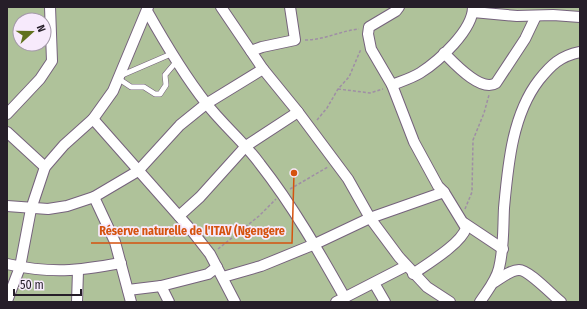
<svg xmlns="http://www.w3.org/2000/svg" width="587" height="309" viewBox="0 0 587 309" font-family="'Fira Sans Condensed',sans-serif">
  <style>
    .green { fill: #afc29a; fill-rule: evenodd }
    .lines { fill: none; stroke-linecap: round; stroke-linejoin: round }
    .lane-casing { stroke: #75627c; stroke-width: 6 }
    .street-casing { stroke: #75627c; stroke-width: 12 }
    .path { stroke: #9f8ea5; stroke-width: 1.5; stroke-dasharray: 3 2; stroke-linecap: butt }
    .lane { stroke: #fff; stroke-width: 5 }
    .street { stroke: #fff; stroke-width: 10 }
    .leader { fill: none; stroke: #d5530f; stroke-width: 1.5 }
    .callout-dot { fill: #d5530f; stroke: #f7eafc; stroke-width: 1.5 }
    .callout-label { font-size: 12px; text-anchor: middle; font-weight: bold; fill: #d5530f; stroke: #f7eafc; stroke-width: 3.5; stroke-linejoin: round; paint-order: stroke }
  </style>
  <rect width="100%" height="100%" fill="#efd9f7"/>
  <path class="green" d="M 7,7 L 580,7 L 580,302 L 7,302 ZM 20,20 L 44,20 L 44,44 L 20,44 Z"/>
  <g class="lines">
    <g class="lane-casing">
      <g id="lane">
        <polyline points="120,76 171,54"/>
        <polyline points="119,79 131,87 144,87 155,94 160,94 166,85 165,75 176,62"/>
      </g>
    </g>
    <g class="street-casing">
      <g id="street">
        <polyline points="221,7 263,69 298,112 348,179 370,218 399,257 427,287 450,302"/>
        <path d="M 399,7 L 396,11 L 369,27 L 368,34 L 371,49 L 392,85 L 414,142 L 438,186 L 444,192 L 466,228 C 461,244 427,264 413,274"/>
        <path d="M 147,11 C 165,43 183,74 206,103 C 222,124 244,142 260,164 C 293,206 319,252 345,298"/>
        <polyline points="473,12 517,16 553,15 580,17"/>
        <polyline points="251,51 262,47 295,40 290,7"/>
        <path d="M 444,53 C 454,63 481,93 496,83 L 525,39 L 536,16"/>
        <path d="M 392,85 C 402,81 412,78 420,73 C 439,61 473,30 473,7"/>
        <polyline points="7,114 40,79 52,61 50,7"/>
        <polyline points="93,119 192,231 210,254 235,302"/>
        <polyline points="7,132 45,167"/>
        <polyline points="94,197 115,242 131,302"/>
        <polyline points="7,206 48,209 67,206 94,197 138,171 180,125 206,104 263,69"/>
        <polyline points="179,216 200,197 246,146 298,112"/>
        <polyline points="464,223 503,249"/>
        <path d="M 7,264 C 52,274 77,271 121,263"/>
        <polyline points="223,277 261,266 315,244 370,218 444,192"/>
        <polyline points="374,283 385,302"/>
        <path d="M 493,283 C 500,279 510,270 519,270 C 529,270 552,295 561,302"/>
        <polyline points="128,290 161,286"/>
        <polyline points="7,301 20,267 31,209 45,167 64,145 93,119 113,91 148,7"/>
        <polyline points="77,302 78,271"/>
        <polyline points="169,302 161,286 208,274 217,267"/>
        <polyline points="336,302 406,266"/>
        <path d="M 480,302 C 487,291 496,281 499,268 C 504,248 503,228 504,208 C 508,165 512,115 539,80 C 551,65 560,56 580,52"/>
      </g>
    </g>
    <g class="path">
      <path d="M 305,40 C 324,40 340,31 359,29"/>
      <polyline points="338,89 370,93 383,89"/>
      <polyline points="317,120 327,108 338,89 349,77 361,49"/>
      <polyline points="290,189 328,167"/>
      <polyline points="465,209 472,192 473,140 484,113 489,95"/>
      <polyline points="218,249 259,216 276,199"/>
    </g>
    <use href="#lane" class="lane"/>
    <use href="#street" class="street"/>
  </g>
  <path class="leader" d="M294 173L292 243H91"/>
  <circle class="callout-dot" cx="294" cy="173" r="4"/>
  <g class="callout-label">
    <text x="192" y="235">Réserve naturelle de l'ITAV (Ngengere</text>
  </g>
  <rect width="587" height="309" fill="none" stroke="#261e29" stroke-width="16"/>
  <g transform="translate(32 32) rotate(69)"><circle r="19" fill="#f7eafc" stroke="#a398a8"/>
  <path d="M0-3L7 15L0 10L-7 15Z" fill="#60711e"/>
  <text y="-6" font-size="11" font-weight="bold" text-anchor="middle" fill="#261e29">N</text>
  </g>
  <path d="M14 289v6h67v-6" fill="none" stroke="#261e29" stroke-width="2"/>
  <text x="20" y="289" font-size="12" fill="#261e29" stroke="#f7eafc" stroke-width="3" paint-order="stroke">50 m</text>
</svg>
